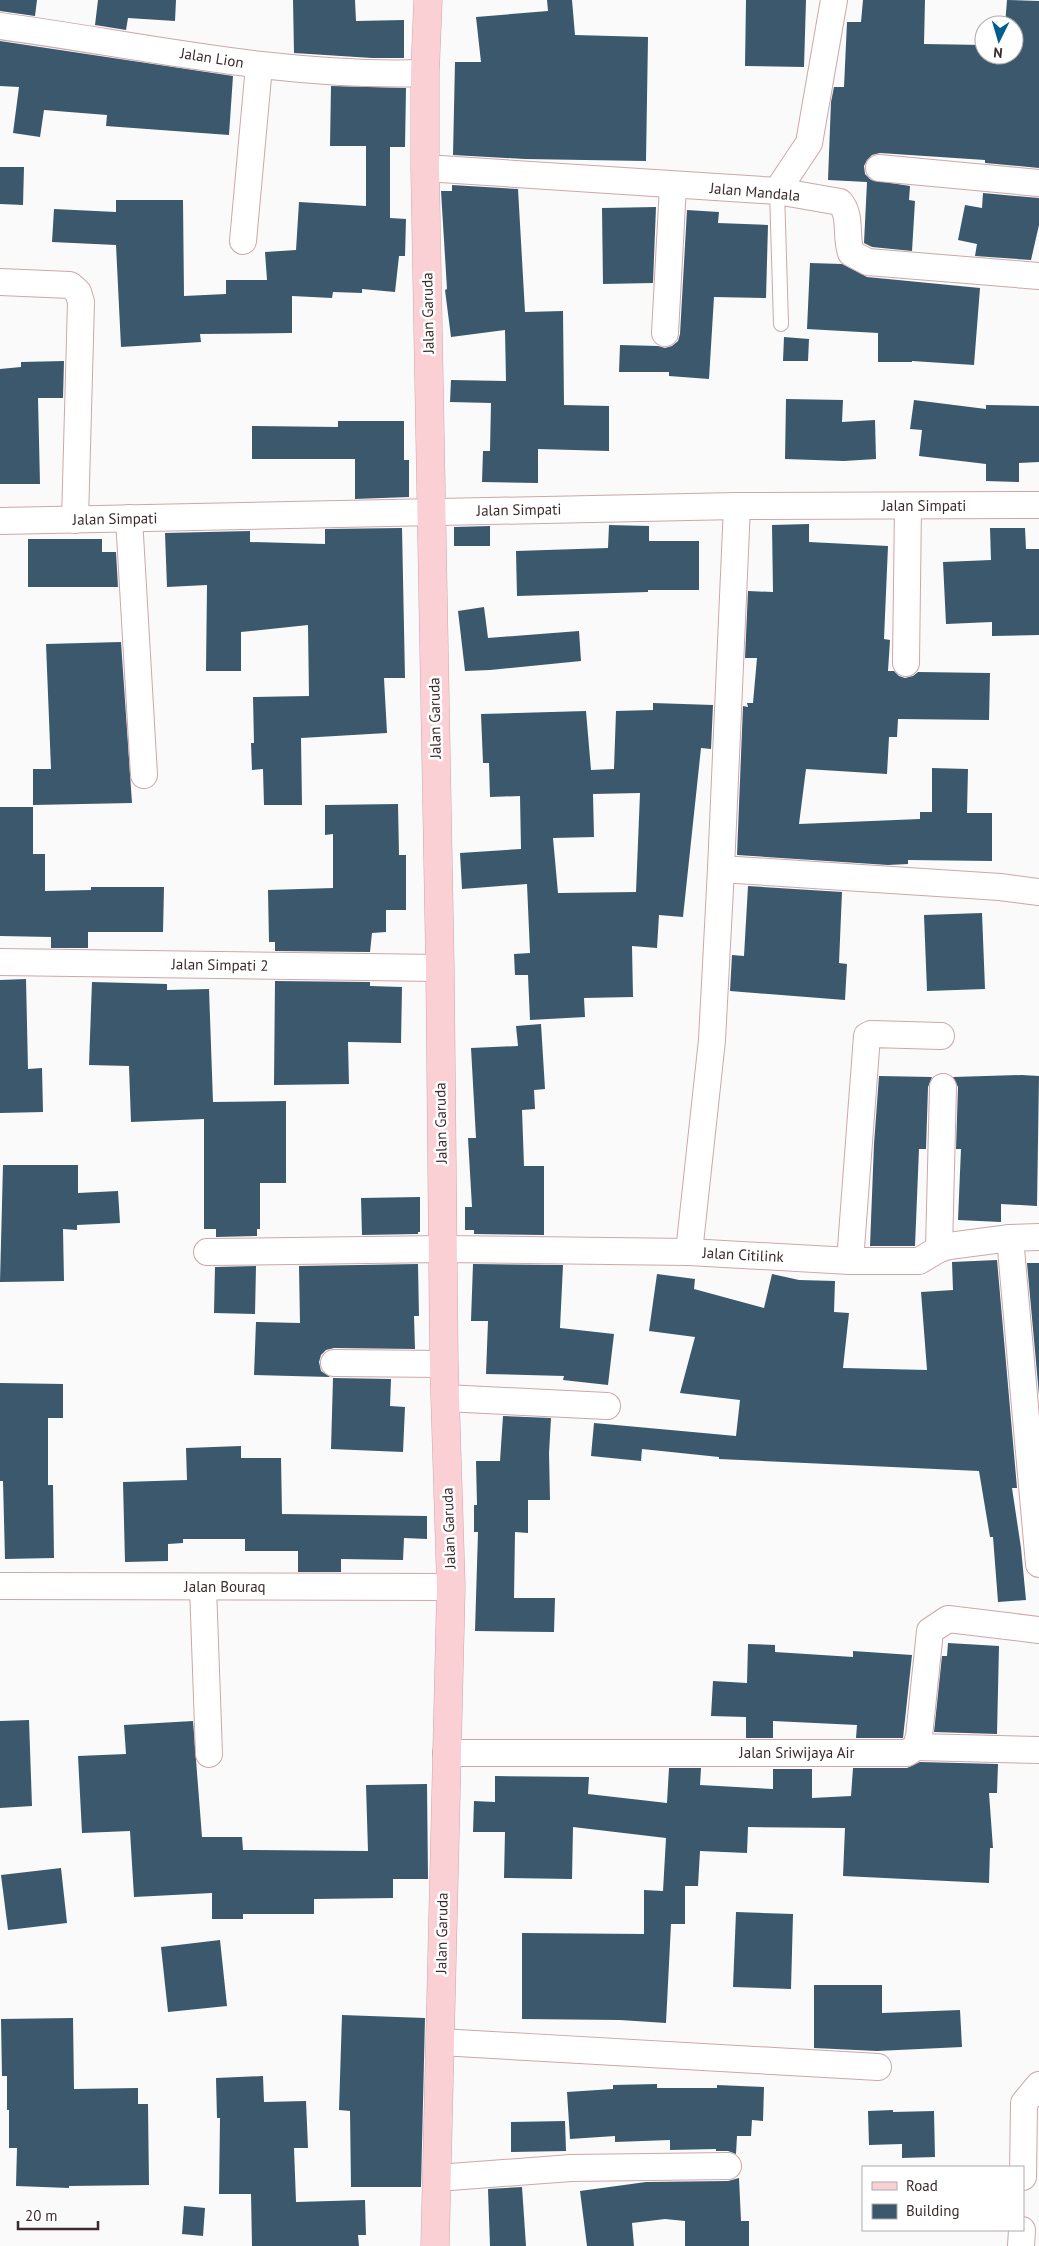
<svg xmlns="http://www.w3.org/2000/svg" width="1039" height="2246" viewBox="0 0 1039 2246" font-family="'PT Sans',sans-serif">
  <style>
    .building { fill: #3b586d; fill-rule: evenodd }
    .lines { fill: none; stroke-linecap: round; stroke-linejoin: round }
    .lane-casing { stroke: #cfa6a8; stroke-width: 16 }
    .street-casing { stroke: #cfa6a8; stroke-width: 28 }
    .secondary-casing { stroke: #cfa6a8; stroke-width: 29 }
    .lane { stroke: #fff; stroke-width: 14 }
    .street { stroke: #fff; stroke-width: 26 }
    .secondary { stroke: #fad0d5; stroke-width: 28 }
    .labels { text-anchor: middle; stroke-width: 5; stroke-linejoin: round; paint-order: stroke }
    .street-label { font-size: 15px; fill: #3b2b2c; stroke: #fff }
  </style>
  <rect width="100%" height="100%" fill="#fafafa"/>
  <g class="building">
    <polygon points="0,0 37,0 35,16 0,11"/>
    <polygon points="98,0 176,0 175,21 128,18 126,30 95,25"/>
    <polygon points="293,0 355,0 356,21 404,20 404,58 372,58 294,53"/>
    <polygon points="547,0 572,0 575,35 648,37 646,161 525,159 453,155 455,62 481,62 476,17 548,11"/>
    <polygon points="746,0 806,0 804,67 745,66"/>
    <polygon points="863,0 925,0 924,44 984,45 984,55 1014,55 1014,25 1005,25 1007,0 1039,1 1039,168 985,163 985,160 880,153 872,155 867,160 864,166 865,174 871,180 910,186 909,200 915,201 912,251 872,247 864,243 867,182 828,180 831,102 834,87 844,87 847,22 861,22"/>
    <polygon points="0,41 233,76 229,135 106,126 107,115 44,110 40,137 13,133 19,87 0,86"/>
    <polygon points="331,86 406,88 405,147 390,147 390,218 406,219 405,256 399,256 395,292 362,289 362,293 333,292 332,298 292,296 292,333 200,334 201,342 121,347 116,245 52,242 54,209 116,212 116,200 183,200 184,296 226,294 226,280 267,280 265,252 296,250 299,202 366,206 366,146 330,146"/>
    <polygon points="0,167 24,167 23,205 0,204"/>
    <polygon points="452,185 518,189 525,312 563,311 564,405 609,406 609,451 538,449 538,483 482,482 483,451 490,451 491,403 450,402 451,380 506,381 505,330 451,337 445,290 447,289 441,191 452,191"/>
    <polygon points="983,193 1039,198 1039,225 1031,260 975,256 977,244 958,240 965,205 982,208"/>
    <polygon points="656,207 653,283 603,284 602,208"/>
    <polygon points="687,210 719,212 718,223 768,225 766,298 714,297 709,379 669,376 669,372 619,372 620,345 658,346 665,348 672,346 678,341 680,334"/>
    <polygon points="810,263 842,264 867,277 980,288 974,365 912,361 912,362 878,362 878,333 807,329"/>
    <polygon points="784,337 809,339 808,361 783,361"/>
    <polygon points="64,361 63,398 38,398 40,484 0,484 0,369 21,367 21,362"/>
    <polygon points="786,399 843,400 842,422 875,420 876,459 844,461 785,459"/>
    <polygon points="914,400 986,409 986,405 1039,406 1039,462 1019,463 1019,482 986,481 986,464 919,456 922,430 910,429"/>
    <polygon points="338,421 404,421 404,460 409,460 409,497 355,499 355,459 252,459 252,426 338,427"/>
    <polygon points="809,524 809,542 888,546 884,639 890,640 888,671 894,671 899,676 905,678 913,676 918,672 990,673 989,720 898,719 897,737 889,737 887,774 806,769 799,824 920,819 920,812 932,812 932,768 968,769 967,813 992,813 992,861 908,860 908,864 888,865 737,855 743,706 748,707 747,703 753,703 757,658 745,658 748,591 773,592 772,525"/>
    <polygon points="609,525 649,526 649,541 699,541 699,590 648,590 648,592 517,596 516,551 608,548"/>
    <polygon points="490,526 490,546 454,546 454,527"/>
    <polygon points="402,528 405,678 384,678 387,733 301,738 302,805 264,805 263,769 252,770 251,743 254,743 253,697 309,696 308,625 241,632 241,671 206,671 207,585 167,587 165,533 250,531 250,542 325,544 325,529"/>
    <polygon points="990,528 1025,528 1026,549 1039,549 1039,635 992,636 992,622 946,624 943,562 991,560"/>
    <polygon points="28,539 102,539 102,552 116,552 118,587 28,587"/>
    <polygon points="484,607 488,638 579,631 581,661 490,670 465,671 458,611"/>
    <polygon points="121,642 132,803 33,805 33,769 51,769 46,644"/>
    <path d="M 653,703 L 713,705 L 711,749 L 701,748 L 683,917 L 659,915 L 657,948 L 632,946 L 633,997 L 584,998 L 585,1017 L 530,1020 L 528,975 L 515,975 L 514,954 L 530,953 L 527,884 L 462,889 L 460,853 L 521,849 L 520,796 L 490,797 L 489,763 L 483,763 L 481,714 L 586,711 L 591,770 L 614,769 L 616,711 L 653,710 ZM 640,793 L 636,892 L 558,893 L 553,838 L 594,837 L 593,794 Z"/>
    <polygon points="398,804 399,855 406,855 406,910 386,910 386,932 372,933 370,952 275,951 275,942 269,942 268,890 333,888 333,834 325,835 325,805"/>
    <polygon points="0,807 33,807 33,854 45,854 45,891 91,890 91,887 164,887 163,932 88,932 88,948 51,948 51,937 0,936"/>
    <polygon points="748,886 842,892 839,963 847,964 845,1000 730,991 732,955 744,956"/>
    <polygon points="982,913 985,989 927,991 924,915"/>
    <polygon points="26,979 28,1069 42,1068 43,1112 0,1113 0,980"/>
    <polygon points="275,981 370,982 370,986 402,987 401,1043 348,1042 349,1084 274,1085"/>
    <polygon points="92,982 167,984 167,990 209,989 213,1102 286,1101 286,1183 260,1183 260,1229 257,1229 257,1236 216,1237 216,1229 204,1229 204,1119 131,1122 129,1066 89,1065"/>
    <polygon points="541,1024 545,1089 534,1090 535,1109 522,1110 524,1166 544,1166 544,1235 474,1234 474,1230 465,1230 465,1207 472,1207 468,1138 476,1138 471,1048 518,1046 516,1026"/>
    <polygon points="1022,1075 1039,1076 1037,1206 1001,1204 1001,1222 958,1220 961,1149 956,1149 958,1087 953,1077"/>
    <polygon points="879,1076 932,1077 928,1087 926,1149 919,1149 915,1246 870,1246 874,1144"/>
    <polygon points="3,1165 78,1165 78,1193 118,1191 120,1223 77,1225 77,1230 63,1229 64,1281 0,1282"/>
    <polygon points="420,1197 420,1232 418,1232 418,1234 362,1235 361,1198"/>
    <polygon points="997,1260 1017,1488 1012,1488 1021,1548 1026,1600 998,1602 993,1537 990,1537 979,1471 719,1459 719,1457 642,1449 641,1461 591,1456 594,1423 736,1436 740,1400 680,1393 695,1337 649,1331 657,1274 695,1279 694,1289 764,1308 772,1274 799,1280 835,1281 834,1312 849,1313 843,1368 927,1370 921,1292 953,1290 952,1262"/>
    <polygon points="1027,1263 1039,1263 1039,1395"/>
    <polygon points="418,1264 419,1316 414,1316 415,1349 334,1348 326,1350 321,1355 319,1362 321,1371 330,1377 254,1375 256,1322 300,1323 299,1266"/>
    <polygon points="473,1264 563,1265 560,1328 614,1334 608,1385 563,1380 564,1376 486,1374 488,1321 471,1321"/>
    <polygon points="256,1266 255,1314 214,1313 215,1267"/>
    <polygon points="333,1378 391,1379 390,1406 405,1407 403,1452 331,1449"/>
    <polygon points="0,1383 63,1384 63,1418 48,1418 48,1485 53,1485 54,1558 5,1559 3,1481 0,1481"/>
    <polygon points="503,1416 551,1418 549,1453 550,1500 528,1500 528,1533 515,1532 514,1598 555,1598 554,1632 475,1631 478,1532 474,1532 474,1505 477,1505 476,1461 500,1461"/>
    <polygon points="241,1446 241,1458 281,1458 282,1514 427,1516 427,1539 404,1538 403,1560 341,1559 341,1572 298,1572 298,1551 245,1551 245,1539 183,1539 183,1543 168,1544 168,1561 125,1562 123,1482 187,1480 186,1448"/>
    <polygon points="948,1643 999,1646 997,1734 934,1732 942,1656 947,1656"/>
    <polygon points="748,1644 775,1645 775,1652 853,1657 853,1651 912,1655 903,1738 856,1738 857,1725 773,1721 773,1738 746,1738 746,1717 711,1716 713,1681 747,1683"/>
    <polygon points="29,1720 32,1806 0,1808 0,1721"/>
    <polygon points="193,1721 202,1837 242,1837 243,1850 368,1851 366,1785 427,1784 428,1879 393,1879 393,1898 314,1899 314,1914 243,1914 243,1919 212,1919 212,1893 134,1897 130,1831 82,1833 78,1756 126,1754 124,1725"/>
    <polygon points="920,1762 998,1764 997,1793 989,1793 993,1848 990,1848 989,1883 843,1876 845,1828 748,1827 747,1853 700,1851 698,1886 685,1886 685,1924 671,1924 666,2023 620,2020 522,2019 522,1933 644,1934 644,1890 663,1891 666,1838 573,1827 572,1879 504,1878 505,1832 473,1832 474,1801 495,1802 495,1776 589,1777 588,1794 667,1803 669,1768 701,1768 700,1785 773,1789 773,1769 812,1769 812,1798 851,1796 853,1768 907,1768"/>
    <polygon points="61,1868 67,1923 8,1930 1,1875"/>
    <polygon points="736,1912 793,1914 791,1989 733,1987"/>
    <polygon points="220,1940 227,2006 168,2012 161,1947"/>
    <polygon points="814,1985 882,1985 882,2013 960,2010 962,2047 877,2051 814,2048"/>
    <polygon points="342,2015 425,2018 421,2187 351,2187 350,2111 339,2110"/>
    <polygon points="73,2018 74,2089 138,2088 138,2104 148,2104 149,2185 69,2186 69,2188 16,2186 17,2148 9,2148 9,2110 7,2110 7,2076 2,2076 1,2019"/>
    <polygon points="263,2076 264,2102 306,2101 308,2148 294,2148 296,2202 365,2200 366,2235 358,2235 359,2246 252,2246 251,2194 219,2194 220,2118 217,2118 216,2078"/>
    <polygon points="657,2084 657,2088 717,2088 717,2085 764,2087 763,2121 752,2120 751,2136 737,2136 736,2154 728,2151 716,2151 716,2149 670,2150 670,2140 615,2142 615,2136 570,2139 567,2092 613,2089 613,2085"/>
    <polygon points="893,2110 893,2112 934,2111 935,2157 902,2158 902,2144 869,2145 868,2111"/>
    <polygon points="565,2121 566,2151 511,2152 511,2122"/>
    <polygon points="739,2178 741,2221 749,2221 749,2246 685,2246 685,2221 665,2219 632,2223 634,2246 587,2246 580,2191 646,2182 728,2181"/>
    <polygon points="522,2187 526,2246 490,2246 488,2189"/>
    <polygon points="184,2206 205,2208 203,2236 182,2234"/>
  </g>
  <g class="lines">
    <g class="lane-casing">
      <polyline id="lane" points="777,191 781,324"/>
    </g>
    <g class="street-casing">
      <g id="street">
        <path d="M 0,26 C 141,45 282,78 425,73"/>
        <path d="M 425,168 L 777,191 L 840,202 C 852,216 845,236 851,253 L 868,262 L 1039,276"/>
        <polyline points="879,168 1039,183"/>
        <polyline points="777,191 809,143 834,0"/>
        <polyline points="243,241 259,66"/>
        <polyline points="0,282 70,285 78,292 81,302 75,520"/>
        <polyline points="665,333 673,186"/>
        <polyline points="737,506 721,869 1000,887 1039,892"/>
        <polyline points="129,518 144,775"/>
        <polyline points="0,521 737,506 1039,505"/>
        <polyline points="906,663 908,506"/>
        <polyline points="0,962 440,968"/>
        <polyline points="1010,1238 1039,1564"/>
        <polyline points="939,1249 943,1087"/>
        <polyline points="207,1252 443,1249 689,1252 850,1261 919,1261 939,1249 949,1246 1010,1238 1039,1237"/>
        <polyline points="689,1252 712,1040 721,869"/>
        <polyline points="850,1261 867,1036 871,1034 941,1036"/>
        <polyline points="334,1363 444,1364"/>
        <polyline points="445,1398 607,1406"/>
        <polyline points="0,1586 451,1587"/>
        <polyline points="203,1587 209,1754"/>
        <polyline points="916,1747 1039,1750"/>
        <polyline points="446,1753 907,1753 916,1747 919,1736 930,1631 948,1619 1039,1630"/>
        <polyline points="440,2042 878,2067"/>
        <polyline points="1023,2177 1024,2103 1039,2085"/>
        <polyline points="437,2178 571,2168 728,2166"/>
        <polyline points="1021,2246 1022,2230"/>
      </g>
    </g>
    <g class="secondary-casing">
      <polyline id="secondary" points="428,0 425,73 425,168 440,968 444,1364 451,1587 435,2246"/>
    </g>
    <use href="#lane" class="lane"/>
    <use href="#street" class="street"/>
    <use href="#secondary" class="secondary"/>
  </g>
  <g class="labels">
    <g class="street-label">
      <text transform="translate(212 58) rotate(9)" y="5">Jalan Lion</text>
      <text transform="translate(755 192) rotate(5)" y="5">Jalan Mandala</text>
      <text transform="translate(428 313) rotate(-91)" y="5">Jalan Garuda</text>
      <text x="924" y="511">Jalan Simpati</text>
      <text transform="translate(519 510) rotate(-1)" y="5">Jalan Simpati</text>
      <text transform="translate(115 519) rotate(-1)" y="5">Jalan Simpati</text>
      <text transform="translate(435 718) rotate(-91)" y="5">Jalan Garuda</text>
      <text transform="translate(220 965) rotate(1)" y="5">Jalan Simpati 2</text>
      <text transform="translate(441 1123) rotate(-91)" y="5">Jalan Garuda</text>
      <text transform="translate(743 1255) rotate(3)" y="5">Jalan Citilink</text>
      <text transform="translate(449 1528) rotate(-92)" y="5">Jalan Garuda</text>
      <text x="225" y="1592">Jalan Bouraq</text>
      <text x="797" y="1758">Jalan Sriwijaya Air</text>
      <text transform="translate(442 1933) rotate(-89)" y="5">Jalan Garuda</text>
    </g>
  </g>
  <rect x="862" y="2166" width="162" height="65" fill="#ffffff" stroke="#b1aaab"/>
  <rect x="872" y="2182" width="25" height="8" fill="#fad0d5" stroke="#b1aaab"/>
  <text x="906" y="2191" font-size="15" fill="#3b2b2c">Road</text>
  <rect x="872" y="2204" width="25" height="15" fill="#3b586d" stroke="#b1aaab"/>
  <text x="906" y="2216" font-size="15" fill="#3b2b2c">Building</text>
  <g transform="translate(999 40) rotate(185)"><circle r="24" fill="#ffffff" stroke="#b1aaab"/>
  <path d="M0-4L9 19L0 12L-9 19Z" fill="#005d8d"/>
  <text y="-8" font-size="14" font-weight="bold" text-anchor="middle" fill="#3b2b2c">N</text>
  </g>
  <path d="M18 2221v8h80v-8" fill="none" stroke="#3b2b2c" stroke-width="2.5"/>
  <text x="25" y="2221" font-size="15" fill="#3b2b2c" stroke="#ffffff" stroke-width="4" paint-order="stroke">20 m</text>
</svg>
